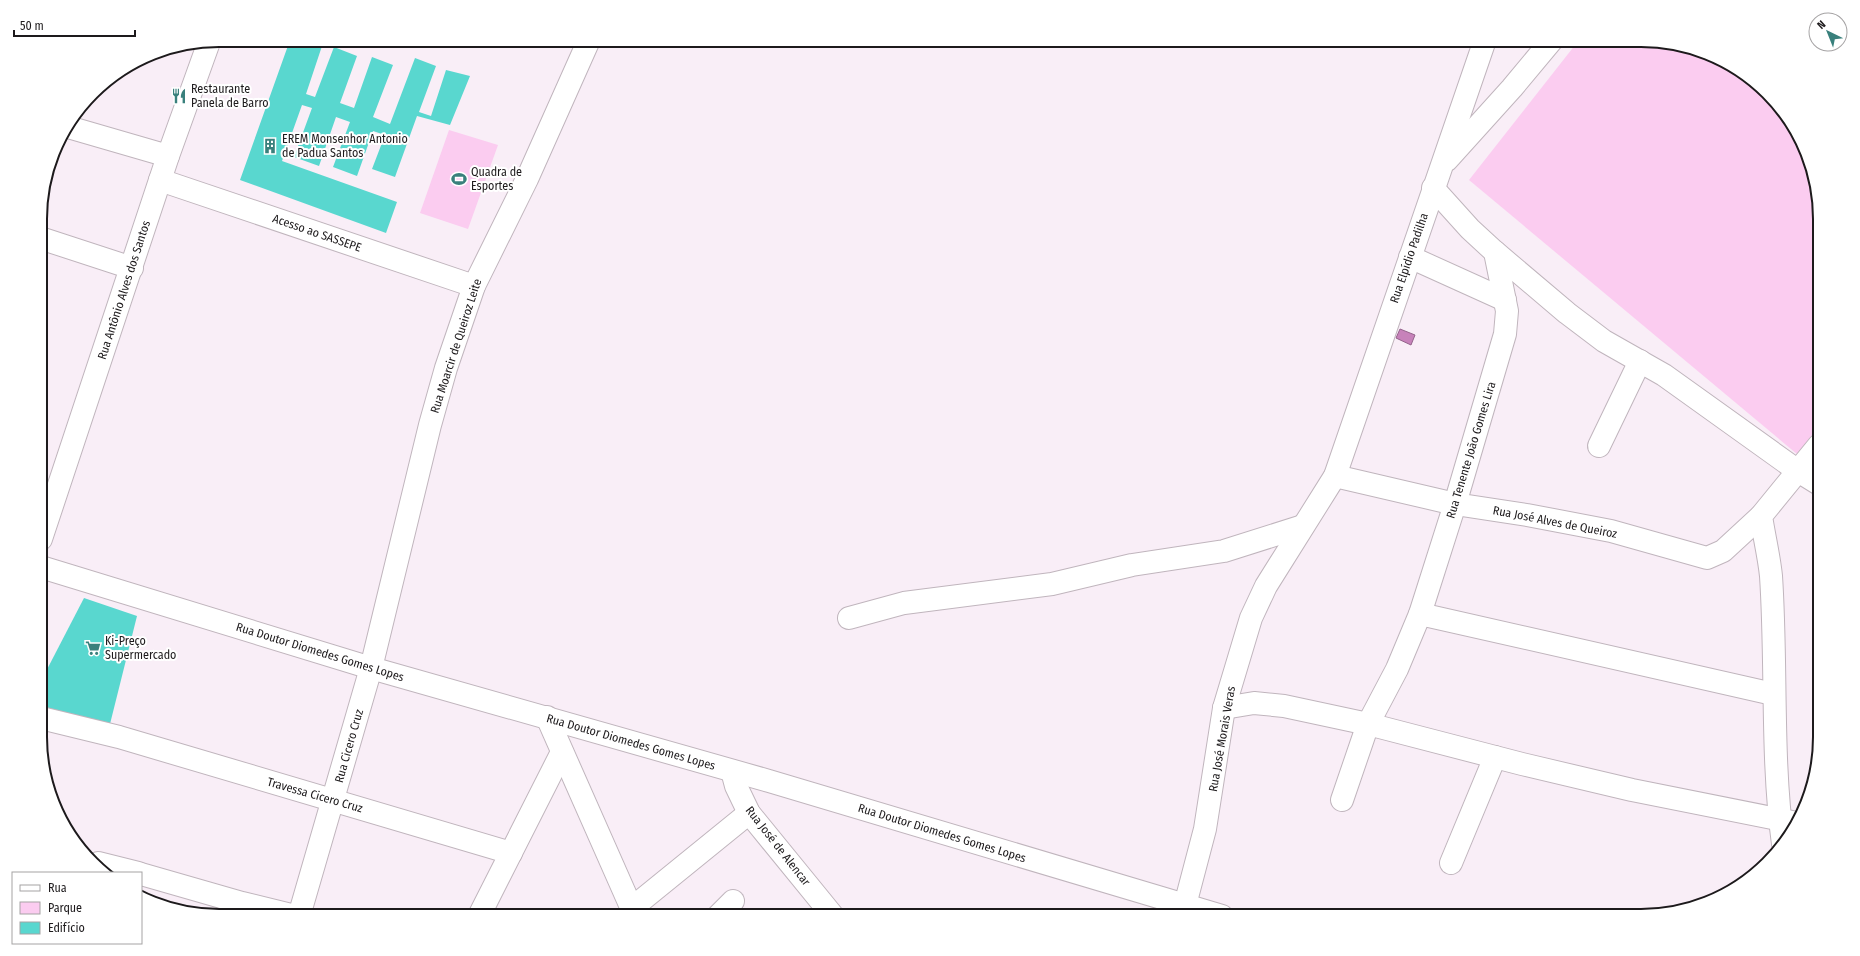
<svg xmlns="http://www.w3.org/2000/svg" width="1860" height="956" viewBox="0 0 1860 956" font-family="'Fira Sans Condensed',sans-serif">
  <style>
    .green { fill: #fbccf0 }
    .water { fill: #c782ba; stroke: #94638b }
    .building { fill: #59d7cf }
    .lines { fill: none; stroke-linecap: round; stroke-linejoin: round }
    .minor-casing { stroke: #c0b5bd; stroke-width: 24 }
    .minor { stroke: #fff; stroke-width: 22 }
    .labels { text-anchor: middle; stroke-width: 4; stroke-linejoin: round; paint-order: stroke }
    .poi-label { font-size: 12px; fill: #1d1a1c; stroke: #fff; text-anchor: start }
    .street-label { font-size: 12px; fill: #1d1a1c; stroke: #fff }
    .rim { fill: none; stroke: #1d1a1c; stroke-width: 2 }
  </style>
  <rect width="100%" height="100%" fill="#f9eef7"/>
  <g class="green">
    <polygon points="1579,40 1641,40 1720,58 1783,110 1806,151 1818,196 1819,426 1797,454 1469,180"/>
    <polygon points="449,130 498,145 468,229 420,213"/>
  </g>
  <polygon class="water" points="1400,329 1415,335 1411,345 1396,338"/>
  <g class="building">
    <polygon points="290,40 324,40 306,94 315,97 334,47 357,56 340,103 354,108 372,57 393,65 373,117 390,124 415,58 436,66 419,112 431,116 446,70 470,76 450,125 417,116 395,177 372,169 385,135 373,131 357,176 333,167 350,122 336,117 319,166 294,157 312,108 302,105 282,161 397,202 386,233 240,180"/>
    <polygon points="84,598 137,616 110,724 41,706 41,681"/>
  </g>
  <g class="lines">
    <g class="minor-casing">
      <g id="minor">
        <polyline points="68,127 168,156"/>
        <polyline points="1447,160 1512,88 1552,40"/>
        <polyline points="160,180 474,286"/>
        <polyline points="1433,188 1470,229 1495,252 1567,313 1604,341 1664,375 1798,471 1819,484"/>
        <polyline points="40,238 132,268"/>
        <polyline points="1410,257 1505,300"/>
        <polyline points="1599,446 1640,361"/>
        <polyline points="1335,476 1455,504 1527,515 1611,531 1707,558 1723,551 1761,516"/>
        <polyline points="41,539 168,156 209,42"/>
        <polyline points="41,567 371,668 769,781 1222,916"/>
        <polyline points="1420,614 1773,694"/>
        <polyline points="849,618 904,603 1052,584 1132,565 1224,551 1303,526"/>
        <polyline points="1224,708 1254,703 1284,706 1368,724 1522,764 1632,790 1797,823"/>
        <polyline points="547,717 635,916"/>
        <polyline points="41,718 119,737 511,853"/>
        <polyline points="732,771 736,786 749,813 833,916"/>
        <polyline points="1342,800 1368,724 1397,669 1420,614 1455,504 1505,334 1507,311 1495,252"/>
        <path d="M 1783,844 C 1771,756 1777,666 1771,576 C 1769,556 1764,536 1761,516 L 1819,445"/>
        <polyline points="98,863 138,873"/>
        <polyline points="1451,863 1495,757"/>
        <polyline points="141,874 242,903 295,916"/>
        <polyline points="1185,905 1205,829 1224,708 1251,618 1266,586 1335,476 1485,40"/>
        <polyline points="632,908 749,813"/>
        <polyline points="299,916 371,668 430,425 446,368 474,286 527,179 589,40"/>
        <polyline points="479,916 562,752"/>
        <polyline points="718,916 733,901"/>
      </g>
    </g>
    <use href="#minor" class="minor"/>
  </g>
  <defs>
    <g id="restaurant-bare" transform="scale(1.2)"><path d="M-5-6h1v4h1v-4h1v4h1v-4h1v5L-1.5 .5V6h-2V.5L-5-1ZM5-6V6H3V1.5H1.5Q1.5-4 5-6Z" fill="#39807c" stroke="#fff" stroke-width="2.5" paint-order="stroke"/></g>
    <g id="building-bare" transform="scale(1.2)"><path d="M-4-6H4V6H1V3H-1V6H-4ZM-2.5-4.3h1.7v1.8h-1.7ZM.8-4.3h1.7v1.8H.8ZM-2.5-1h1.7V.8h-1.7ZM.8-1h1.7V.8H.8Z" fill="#39807c" stroke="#fff" stroke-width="2.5" paint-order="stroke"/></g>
    <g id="stadium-bare" transform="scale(1.2)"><path d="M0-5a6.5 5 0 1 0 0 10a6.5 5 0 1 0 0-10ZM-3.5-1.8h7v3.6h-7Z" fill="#39807c" stroke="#fff" stroke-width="2.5" paint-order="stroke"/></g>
    <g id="supermarket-bare" transform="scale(1.2)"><path d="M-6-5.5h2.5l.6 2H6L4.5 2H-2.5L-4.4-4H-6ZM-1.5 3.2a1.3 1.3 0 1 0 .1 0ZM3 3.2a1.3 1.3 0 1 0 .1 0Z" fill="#39807c" stroke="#fff" stroke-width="2.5" paint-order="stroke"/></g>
  </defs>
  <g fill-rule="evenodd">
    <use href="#restaurant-bare" x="179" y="96"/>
    <use href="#building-bare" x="270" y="146"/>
    <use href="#stadium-bare" x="459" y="179"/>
    <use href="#supermarket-bare" x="93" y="648"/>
  </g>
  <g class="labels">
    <g class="poi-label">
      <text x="191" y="93">Restaurante<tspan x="191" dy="14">Panela de Barro</tspan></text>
      <text x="282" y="143">EREM Monsenhor Antonio<tspan x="282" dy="14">de Padua Santos</tspan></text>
      <text x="471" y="176">Quadra de<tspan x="471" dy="14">Esportes</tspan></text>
      <text x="105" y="645">Ki-Preço<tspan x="105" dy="14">Supermercado</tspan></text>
    </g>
    <g class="street-label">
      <text transform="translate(317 233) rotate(19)" y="4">Acesso ao SASSEPE</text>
      <text transform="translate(1409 258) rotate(-71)" y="4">Rua Elpídio Padilha</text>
      <text transform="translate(124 290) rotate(-72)" y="4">Rua Antônio Alves dos Santos</text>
      <text transform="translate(456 346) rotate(-72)" y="4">Rua Moarcir de Queiroz Leite</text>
      <text transform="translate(1471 450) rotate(-73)" y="4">Rua Tenente João Gomes Lira</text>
      <text transform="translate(1555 522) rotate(11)" y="4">Rua José Alves de Queiroz</text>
      <text transform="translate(320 652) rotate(17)" y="4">Rua Doutor Diomedes Gomes Lopes</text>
      <text transform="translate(1222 739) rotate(-80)" y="4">Rua José Morais Veras</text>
      <text transform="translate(631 742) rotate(16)" y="4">Rua Doutor Diomedes Gomes Lopes</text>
      <text transform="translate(349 746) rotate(-74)" y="4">Rua Cicero Cruz</text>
      <text transform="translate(315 795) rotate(16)" y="4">Travessa Cicero Cruz</text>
      <text transform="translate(942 833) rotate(17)" y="4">Rua Doutor Diomedes Gomes Lopes</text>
      <text transform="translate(778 846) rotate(52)" y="4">Rua José de Alencar</text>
    </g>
  </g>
  <path d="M0 0H1860V956H0ZM219 47H1641A172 172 0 0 1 1813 219V737A172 172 0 0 1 1641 909H219A172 172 0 0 1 47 737V219A172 172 0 0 1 219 47Z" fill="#fff" fill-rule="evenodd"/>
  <path class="rim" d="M219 47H1641A172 172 0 0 1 1813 219V737A172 172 0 0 1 1641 909H219A172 172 0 0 1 47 737V219A172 172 0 0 1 219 47Z"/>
  <rect x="12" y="872" width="130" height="72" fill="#ffffff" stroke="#a5a3a4"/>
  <rect x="20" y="885" width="20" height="6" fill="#ffffff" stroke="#a5a3a4"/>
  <text x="48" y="892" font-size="12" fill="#1d1a1c">Rua</text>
  <rect x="20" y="902" width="20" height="12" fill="#fbccf0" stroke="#a5a3a4"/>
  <text x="48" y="912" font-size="12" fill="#1d1a1c">Parque</text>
  <rect x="20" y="922" width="20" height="12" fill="#59d7cf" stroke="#a5a3a4"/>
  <text x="48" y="932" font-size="12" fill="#1d1a1c">Edifício</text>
  <g transform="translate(1828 32) rotate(317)"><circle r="19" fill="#ffffff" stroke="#a5a3a4"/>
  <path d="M0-3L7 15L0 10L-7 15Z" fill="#39807c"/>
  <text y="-6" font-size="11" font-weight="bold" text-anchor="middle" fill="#1d1a1c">N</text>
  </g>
  <path d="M14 30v6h121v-6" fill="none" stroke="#1d1a1c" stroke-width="2"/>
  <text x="20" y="30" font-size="12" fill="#1d1a1c" stroke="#ffffff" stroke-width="3" paint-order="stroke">50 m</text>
</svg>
